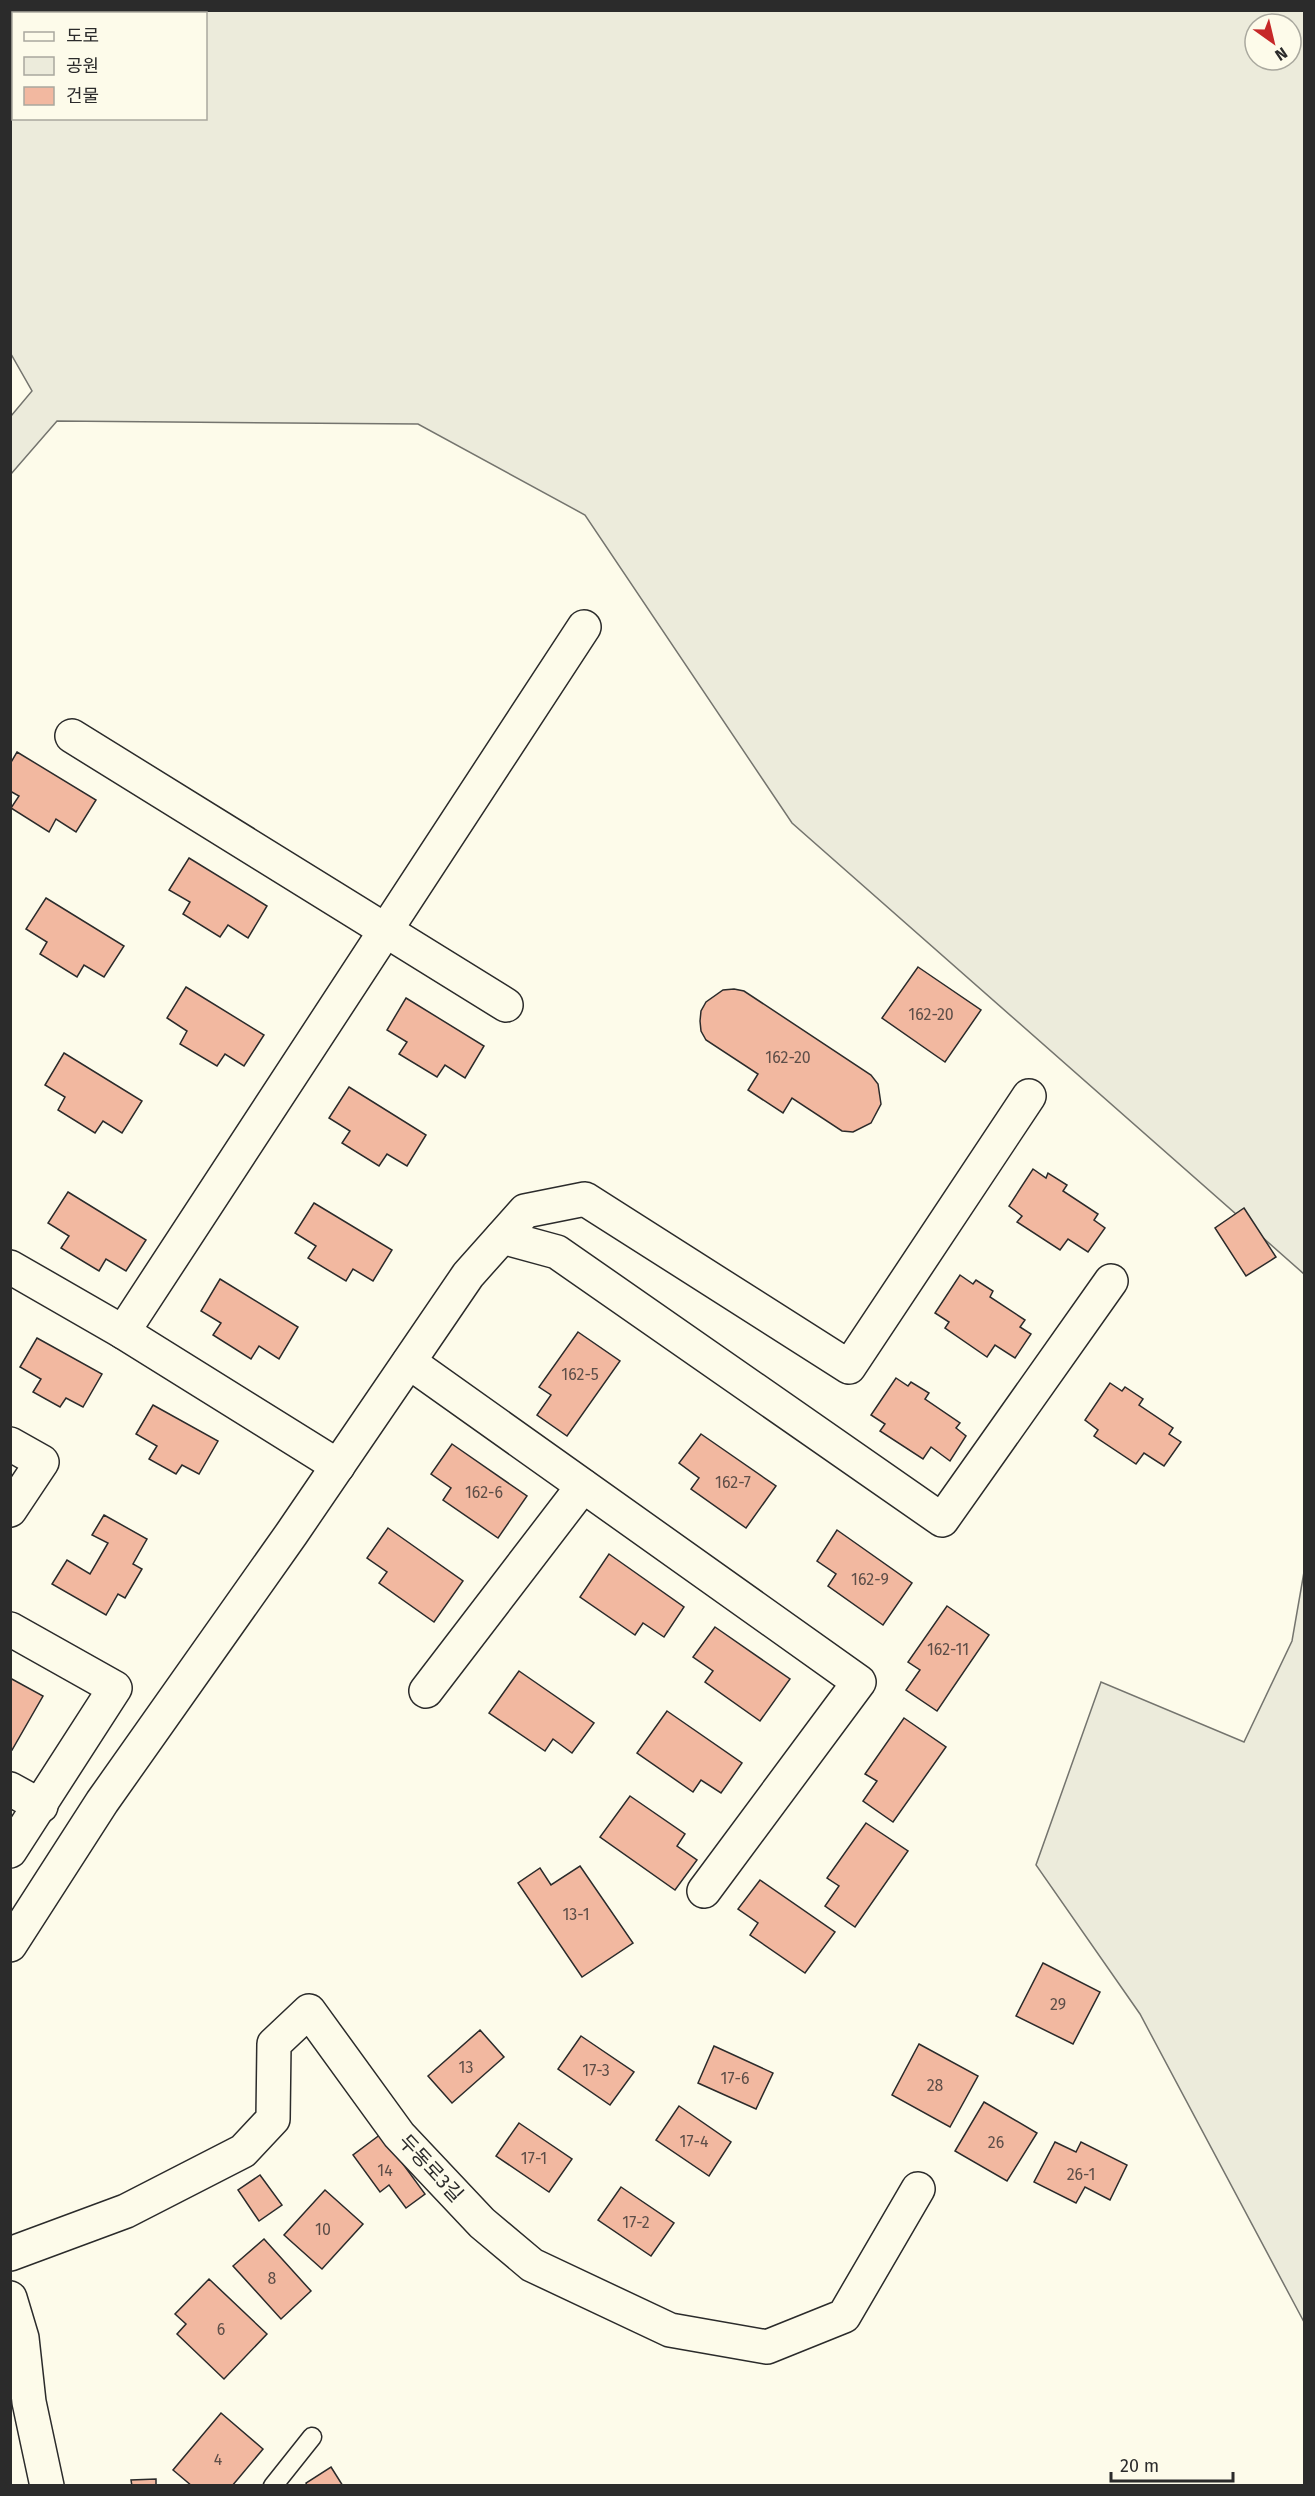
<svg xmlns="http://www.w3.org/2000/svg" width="1315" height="2496" viewBox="0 0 1315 2496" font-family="'Fira Sans','Noto Sans KR',sans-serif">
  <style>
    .green { fill: #ecebdb; stroke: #74746e; stroke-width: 1.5; fill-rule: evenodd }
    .building { fill: #f2b8a0; stroke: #2b2b2b; stroke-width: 1.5 }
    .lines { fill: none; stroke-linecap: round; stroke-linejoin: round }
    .lane-casing { stroke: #2b2b2b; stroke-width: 21 }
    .street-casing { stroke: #2b2b2b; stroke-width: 36 }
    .lane { stroke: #fdfbea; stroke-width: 18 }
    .street { stroke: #fdfbea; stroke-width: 33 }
    .labels { text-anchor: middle; stroke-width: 4.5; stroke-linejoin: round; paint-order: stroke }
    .number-label { font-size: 16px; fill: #5d4e48 }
    .street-label { font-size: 20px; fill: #2b2b2b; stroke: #fdfbea }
  </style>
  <rect width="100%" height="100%" fill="#fdfbea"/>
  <g class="green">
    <path d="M 11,11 L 1304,11 L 1304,1274 L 792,823 L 585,515 L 418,424 L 57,421 L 11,474 L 11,416 L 32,391 L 11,354 ZM 14,14 L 206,14 L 206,118 L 14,118 ZM 1255,24 L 1291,24 L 1291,60 L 1255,60 Z"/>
    <polygon points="1304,1572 1304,2322 1140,2014 1036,1865 1101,1682 1244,1742 1292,1641"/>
  </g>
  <g class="building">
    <polygon points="17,752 96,800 76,832 56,819 49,832 11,808 19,796 10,791 10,764"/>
    <polygon points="189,858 267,906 248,938 228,925 220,937 183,914 190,902 169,890"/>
    <polygon points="46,898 124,946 104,977 84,965 77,977 40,954 47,942 26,929"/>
    <polygon points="918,967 981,1010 945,1062 882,1018"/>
    <polygon points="186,987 264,1035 244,1066 225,1054 217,1066 180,1044 187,1031 167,1018"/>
    <polygon points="734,989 744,991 871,1075 878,1084 881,1104 871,1123 853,1132 842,1131 792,1098 783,1113 748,1090 758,1074 706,1040 701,1031 700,1021 701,1011 706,1002 723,990"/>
    <polygon points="406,998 484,1046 465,1078 445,1065 437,1077 399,1054 407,1042 387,1030"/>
    <polygon points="64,1053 142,1101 122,1133 103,1121 95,1133 58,1110 65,1097 45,1085"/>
    <polygon points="349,1087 426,1135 407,1166 387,1154 379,1166 342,1143 350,1131 329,1118"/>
    <polygon points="1033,1169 1046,1178 1048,1173 1067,1185 1063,1191 1098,1214 1094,1220 1105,1228 1088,1252 1068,1239 1060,1250 1017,1222 1022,1216 1009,1206"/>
    <polygon points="68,1192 146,1240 126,1271 106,1259 99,1271 61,1248 69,1236 48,1223"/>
    <polygon points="314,1203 392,1250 373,1281 353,1269 346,1281 308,1258 316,1246 295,1233"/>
    <polygon points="1244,1208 1276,1257 1246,1276 1215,1228"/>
    <polygon points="960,1275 973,1284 976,1280 993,1291 990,1297 1025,1320 1020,1327 1031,1334 1015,1358 995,1345 987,1357 945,1328 949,1322 935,1313"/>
    <polygon points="220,1279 298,1327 279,1359 259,1346 251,1359 213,1335 221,1323 201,1311"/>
    <polygon points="578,1332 620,1361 567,1436 537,1415 551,1395 539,1387"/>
    <polygon points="37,1338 102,1374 83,1407 66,1398 60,1407 33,1392 41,1379 20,1367"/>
    <polygon points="896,1378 908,1386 911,1382 929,1393 925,1399 960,1423 956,1428 966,1436 950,1461 931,1447 923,1459 880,1431 885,1424 871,1415"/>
    <polygon points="1110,1383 1122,1391 1125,1387 1143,1399 1139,1405 1173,1428 1169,1434 1181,1442 1164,1466 1144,1453 1136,1464 1094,1436 1098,1430 1085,1420"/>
    <polygon points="153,1405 218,1441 199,1474 182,1465 176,1474 149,1459 157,1446 136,1434"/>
    <polygon points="701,1434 776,1486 746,1528 691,1489 699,1478 679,1463"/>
    <polygon points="452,1444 527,1496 498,1538 443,1500 451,1488 431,1474"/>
    <polygon points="104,1515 147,1539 133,1564 142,1569 125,1598 118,1594 106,1615 52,1584 67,1560 90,1574 108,1543 92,1535"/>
    <polygon points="388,1528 463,1581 434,1622 379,1583 387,1572 367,1558"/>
    <polygon points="837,1530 912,1583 883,1625 828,1586 836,1574 817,1561"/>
    <polygon points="609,1554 684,1607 664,1637 643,1623 635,1635 580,1597"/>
    <polygon points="947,1606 989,1635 937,1711 906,1690 920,1670 908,1662"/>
    <polygon points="715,1627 790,1679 760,1721 705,1682 713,1671 693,1657"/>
    <polygon points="519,1671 594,1723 572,1753 553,1739 545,1751 489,1713"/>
    <polygon points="10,1678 43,1696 12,1750 10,1749"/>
    <polygon points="667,1711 742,1763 721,1793 701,1780 693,1792 637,1753"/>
    <polygon points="904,1718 946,1747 893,1822 863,1801 877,1781 865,1774"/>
    <polygon points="630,1796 685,1834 677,1846 697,1860 675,1890 600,1837"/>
    <polygon points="866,1823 908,1851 855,1927 825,1906 839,1886 827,1878"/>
    <polygon points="580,1866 633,1943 582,1977 518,1883 540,1868 551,1885"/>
    <polygon points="760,1880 835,1932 805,1973 750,1935 758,1923 738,1909"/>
    <polygon points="1043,1963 1100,1992 1073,2044 1016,2016"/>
    <polygon points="480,2030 504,2057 452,2103 428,2076"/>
    <polygon points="581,2036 634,2072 610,2105 558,2069"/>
    <polygon points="919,2044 978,2076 950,2127 892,2095"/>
    <polygon points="714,2046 773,2073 756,2109 698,2083"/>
    <polygon points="984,2102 1037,2133 1007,2181 955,2151"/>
    <polygon points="679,2106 731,2142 709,2176 656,2140"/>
    <polygon points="519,2123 572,2159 549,2192 496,2156"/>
    <polygon points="381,2134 425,2194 406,2208 389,2185 380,2192 353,2155"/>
    <polygon points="1055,2142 1076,2152 1081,2142 1127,2165 1110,2200 1085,2187 1076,2203 1034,2182"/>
    <polygon points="260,2175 282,2205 259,2221 238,2190"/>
    <polygon points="621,2187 674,2223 651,2256 598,2220"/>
    <polygon points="325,2190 363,2224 322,2269 284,2235"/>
    <polygon points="264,2239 311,2291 281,2319 233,2266"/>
    <polygon points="209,2279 267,2334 224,2379 177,2334 186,2324 175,2314"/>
    <polygon points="221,2413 263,2449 232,2486 192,2486 173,2470"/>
    <polygon points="331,2467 343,2486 307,2486 306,2483"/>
    <polygon points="156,2479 156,2486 132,2486 131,2480"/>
  </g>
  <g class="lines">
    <g class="lane-casing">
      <polyline id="lane" points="273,2486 312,2437"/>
    </g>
    <g class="street-casing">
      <g id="street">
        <polyline points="72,736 506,1005"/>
        <polyline points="502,1237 557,1252 942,1520 1111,1281"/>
        <polyline points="10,1267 123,1332 338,1466"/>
        <polyline points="123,1332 584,627"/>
        <polyline points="409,1362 859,1682 704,1891"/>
        <polyline points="10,1444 42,1462 10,1510"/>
        <polyline points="10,1629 115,1688 10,1851"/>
        <polyline points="426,1691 583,1486"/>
        <polyline points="10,1789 41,1806"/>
        <polyline points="10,1945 102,1802 292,1533 468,1275 525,1211 585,1199 849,1367 1029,1096"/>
        <polyline points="10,2254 126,2211 243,2151 273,2119 274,2044 309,2011 399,2135 482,2223 532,2265 670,2330 767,2347 844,2316 918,2189"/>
        <polyline points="10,2298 22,2338 29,2402 47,2486"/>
      </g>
    </g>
    <use href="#lane" class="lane"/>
    <use href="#street" class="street"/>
  </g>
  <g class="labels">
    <g class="number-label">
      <text x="931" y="1020">162-20</text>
      <text x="788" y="1063">162-20</text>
      <text x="580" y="1380">162-5</text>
      <text x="733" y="1488">162-7</text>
      <text x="484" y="1498">162-6</text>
      <text x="870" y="1585">162-9</text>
      <text x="948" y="1655">162-11</text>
      <text x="576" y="1920">13-1</text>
      <text x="1058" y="2010">29</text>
      <text x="466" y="2073">13</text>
      <text x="596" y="2076">17-3</text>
      <text x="735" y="2084">17-6</text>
      <text x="935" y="2091">28</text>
      <text x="694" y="2147">17-4</text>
      <text x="996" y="2148">26</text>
      <text x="534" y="2164">17-1</text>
      <text x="385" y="2176">14</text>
      <text x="1081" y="2180">26-1</text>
      <text x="636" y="2228">17-2</text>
      <text x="323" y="2235">10</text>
      <text x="272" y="2284">8</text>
      <text x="221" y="2335">6</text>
      <text x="218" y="2465">4</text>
    </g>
    <g class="street-label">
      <text transform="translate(431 2168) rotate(47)" y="7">두동로3길</text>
    </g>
  </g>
  <rect width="1315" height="2496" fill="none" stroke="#2b2b2b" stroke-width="24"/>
  <rect x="12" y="12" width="195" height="108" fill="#fdfbea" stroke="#a9a89e" stroke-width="1.5"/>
  <rect x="24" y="32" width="30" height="9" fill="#fdfbea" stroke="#a9a89e" stroke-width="1.5"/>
  <text x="66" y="42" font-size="18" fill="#2b2b2b">도로</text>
  <rect x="24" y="57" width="30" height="18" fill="#ecebdb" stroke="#a9a89e" stroke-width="1.5"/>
  <text x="66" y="72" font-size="18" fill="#2b2b2b">공원</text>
  <rect x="24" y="87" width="30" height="18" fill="#f2b8a0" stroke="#a9a89e" stroke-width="1.5"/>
  <text x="66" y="102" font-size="18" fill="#2b2b2b">건물</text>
  <g transform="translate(1273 42) rotate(146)"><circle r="28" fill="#fdfbea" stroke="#a9a89e" stroke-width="1.5"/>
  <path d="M0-4.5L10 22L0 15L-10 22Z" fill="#c62828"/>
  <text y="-9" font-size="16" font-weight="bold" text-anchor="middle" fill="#2b2b2b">N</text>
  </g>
  <path d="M1111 2472v9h122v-9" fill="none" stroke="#2b2b2b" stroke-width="3"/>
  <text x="1120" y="2472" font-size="18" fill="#2b2b2b" stroke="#fdfbea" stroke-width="4.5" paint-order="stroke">20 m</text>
</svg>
